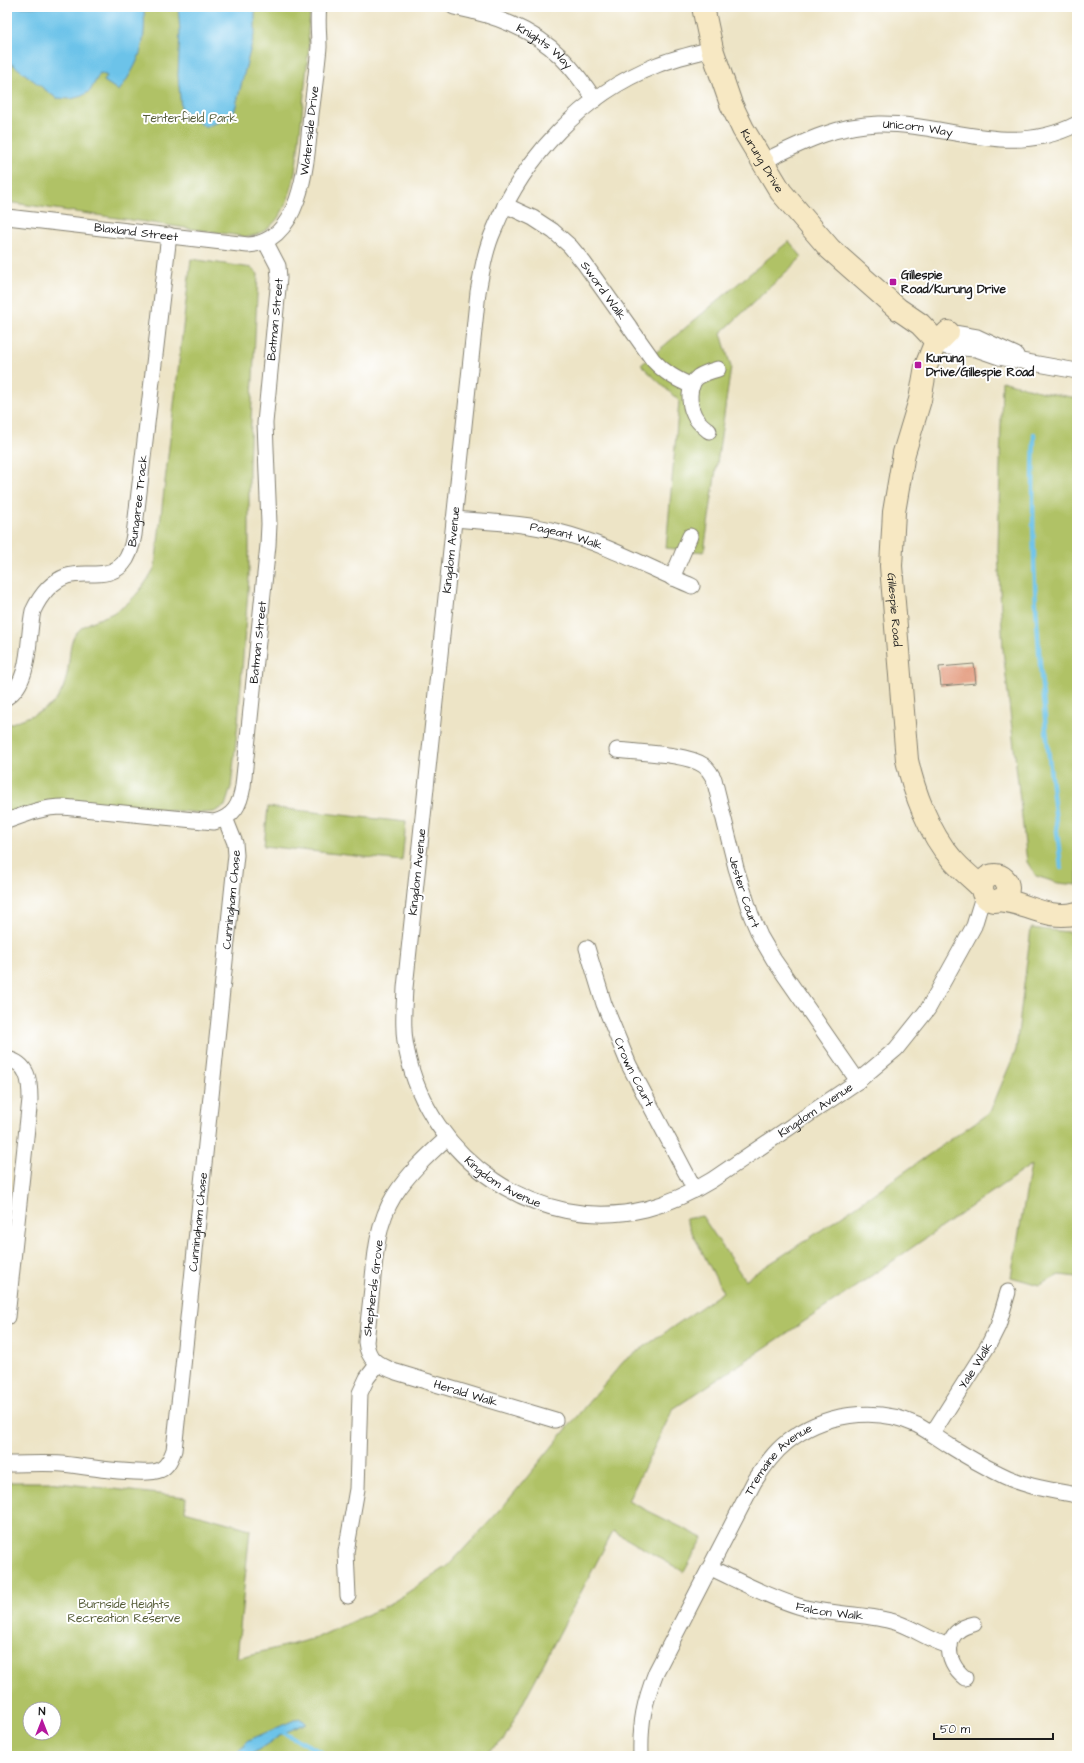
<svg xmlns="http://www.w3.org/2000/svg" width="1084" height="1763" viewBox="0 0 1084 1763" font-family="'Architects Daughter',sans-serif">
  <style>
    .green { fill: #b0c266; stroke: #666f41; fill-rule: evenodd }
    .water { fill: #6cc3e9; stroke: #447082 }
    .lines { fill: none; stroke-linecap: round; stroke-linejoin: round }
    .stream { stroke: #6cc3e9; stroke-width: 4.5 }
    .building { fill: #e29678 }
    .street-casing { stroke: #848071; stroke-width: 17 }
    .secondary-casing { stroke: #848071; stroke-width: 24 }
    .street { stroke: #fff; stroke-width: 15 }
    .secondary { stroke: #f7e8c3; stroke-width: 22 }
    .poi-dot { fill: #b5179e; stroke: #fff; stroke-width: 1.5 }
    .labels { text-anchor: middle; stroke-width: 4; stroke-linejoin: round; paint-order: stroke }
    .street-label { font-size: 12px; fill: #1c1c1c; stroke: #fff }
    .park-label { font-size: 12px; fill: #575e3a; stroke: #fff }
    .poi-label { font-size: 12px; font-weight: bold; fill: #1c1c1c; stroke: #fff; text-anchor: start }
  </style>
  <rect width="100%" height="100%" fill="#fff"/>
  <filter id="ink" filterUnits="userSpaceOnUse"><feTurbulence type="fractalNoise" baseFrequency=".025" numOctaves="2"/><feDisplacementMap in="SourceGraphic" scale="8" xChannelSelector="R" yChannelSelector="G"/><feConvolveMatrix kernelMatrix="1 2 1 2 8 2 1 2 1" color-interpolation-filters="sRGB"/></filter>
  <filter id="wash" filterUnits="userSpaceOnUse"><feTurbulence type="fractalNoise" baseFrequency=".012" numOctaves="4" result="noise"/><feDisplacementMap in="SourceGraphic" scale="16" xChannelSelector="R" yChannelSelector="G"/><feGaussianBlur stdDeviation="0.9" result="paint"/><feColorMatrix in="noise" values="0 0 0 0 0 0 0 0 0 0 0 0 0 0 0 0 0 1.4 0 .05"/><feComposite in="paint" operator="in"/></filter>
  <g filter="url(#wash)">
    <rect width="100%" height="100%" fill="#ede4c6"/>
    <g class="green">
      <path d="M 7,7 L 311,7 L 308,31 L 309,46 C 306,72 304,97 301,123 C 296,161 296,228 248,237 L 7,202 Z"/>
      <polygon points="789,241 802,257 721,333 731,367 704,552 666,548 679,401 641,365"/>
      <path d="M 191,259 L 252,268 L 258,274 L 249,463 L 249,577 L 238,723 L 231,787 L 225,806 L 214,812 L 202,813 L 119,806 L 7,816 L 7,725 C 46,709 64,709 69,661 C 70,651 70,641 77,632 C 88,620 107,618 120,609 C 135,599 146,583 155,567 Z"/>
      <polygon points="1002,381 1042,392 1077,398 1077,885 1058,883 1036,876 1027,862 1003,650 998,551"/>
      <polygon points="268,807 406,822 402,861 264,846"/>
      <path d="M 1031,928 L 1077,933 L 1077,1277 L 1060,1275 L 1039,1285 L 1011,1277 L 1031,1165 L 838,1299 L 673,1409 L 628,1501 L 703,1538 L 684,1572 L 613,1531 L 503,1741 L 481,1756 L 7,1756 L 7,1482 L 49,1482 L 186,1497 L 185,1511 L 250,1529 L 237,1658 L 316,1638 L 390,1604 L 448,1566 L 501,1509 L 587,1404 L 624,1361 L 723,1292 L 685,1219 L 702,1216 L 745,1280 L 820,1231 L 990,1112 L 1016,1050 ZM 30,1709 L 54,1709 L 54,1733 L 30,1733 Z"/>
    </g>
    <g class="water">
      <path d="M 7,7 L 144,7 C 146,45 141,60 119,91 L 104,81 L 107,76 L 100,73 L 90,91 L 82,96 L 71,99 L 56,98 L 7,60 Z"/>
      <polygon points="178,7 255,7 255,31 233,117 205,127 181,109 178,75 180,31"/>
      <polygon points="299,1718 307,1723 284,1733 249,1756 232,1756 249,1740"/>
    </g>
    <g class="lines">
      <g class="stream">
        <path d="M 1034,434 C 1032,502 1033,569 1038,636 C 1043,714 1053,791 1061,868"/>
        <polyline points="284,1733 321,1752"/>
      </g>
    </g>
    <g id="blocks">
      <polygon class="building" points="974,664 976,683 941,686 939,667"/>
    </g>
  </g>
  <g filter="url(#ink)">
    <use href="#blocks" fill-opacity="0" stroke="#848071" stroke-width="1"/>
    <g class="lines">
      <g class="street-casing">
        <g id="street">
          <path id="s1" d="M 454,7 C 493,15 532,28 561,57 C 574,70 585,85 595,100"/>
          <path id="s2" d="M 712,49 C 693,54 674,58 657,65 C 583,94 523,158 494,230 C 485,250 482,271 478,292 L 405,988 C 404,1010 402,1031 407,1052 C 429,1159 537,1235 646,1209 C 669,1203 691,1193 712,1180 L 858,1081 L 896,1049 L 928,1009 L 974,926 L 981,903 L 983,890"/>
          <path id="s3" d="M 762,162 C 801,143 835,125 879,124 C 948,123 1009,159 1077,124"/>
          <path id="s4" d="M 505,205 L 533,218 L 553,231 L 570,246 L 584,263 L 653,360 C 665,373 676,379 692,386"/>
          <path id="s5" d="M 7,217 L 248,245 C 304,242 307,155 311,114 C 314,91 317,69 319,47 C 319,33 317,20 319,7"/>
          <polyline points="948,332 977,337 1016,355"/>
          <polyline points="937,342 947,347 976,349 999,357 1077,371"/>
          <path d="M 709,431 C 704,427 697,422 694,415 C 689,405 687,385 698,377 C 704,373 711,371 718,369"/>
          <path id="s6" d="M 454,519 C 488,522 526,523 559,532 C 604,543 649,568 692,586"/>
          <polyline points="672,578 690,536"/>
          <path id="s7" d="M 7,697 C 32,681 27,637 33,611 C 40,596 50,582 67,576 C 76,573 86,574 95,574 C 122,574 130,559 134,535 L 169,235"/>
          <path id="s8" d="M 617,750 C 639,753 685,753 703,765 C 708,768 711,774 714,779 L 736,868 L 751,915 L 760,936 L 774,960 L 858,1081"/>
          <path id="s9" d="M 7,821 C 26,814 43,807 63,807 L 214,822 C 234,817 240,805 243,786 L 268,545 L 269,524 L 265,423 L 279,278 L 278,266 L 265,241"/>
          <path id="s10" d="M 587,948 L 604,1004 L 629,1065 L 695,1190"/>
          <path d="M 7,1059 C 28,1063 30,1081 30,1099 L 7,1317"/>
          <path id="s11" d="M 447,1138 C 427,1156 408,1174 394,1196 C 377,1223 375,1257 372,1288 C 370,1306 368,1324 366,1342 C 368,1362 380,1365 396,1372 L 555,1420"/>
          <path id="s12" d="M 932,1434 L 989,1344 L 998,1326 L 1008,1292"/>
          <path id="s13" d="M 7,1464 C 25,1464 44,1463 62,1464 C 83,1466 144,1477 160,1470 C 168,1466 171,1458 174,1450 L 182,1376 L 236,855 L 235,843 L 225,818"/>
          <path id="s14" d="M 711,1568 C 739,1581 768,1597 798,1606 C 828,1615 861,1613 891,1621 C 912,1626 929,1641 950,1646"/>
          <polyline points="348,1596 346,1552 357,1489 360,1393 367,1378 377,1365"/>
          <path d="M 965,1678 C 943,1661 943,1630 974,1624"/>
          <path id="s15" d="M 641,1756 C 640,1722 644,1703 656,1672 L 754,1482 C 764,1467 773,1453 787,1442 C 822,1414 875,1405 917,1425 C 928,1431 939,1439 950,1446 C 966,1456 981,1465 998,1473 C 1022,1486 1050,1490 1077,1495"/>
        </g>
      </g>
      <g class="secondary-casing">
        <g id="secondary">
          <path id="s16" d="M 703,7 L 712,49 L 731,104 L 743,129 L 781,192 L 830,249 L 898,309 L 920,324 L 937,342"/>
          <path id="s17" d="M 948,332 L 934,346 L 926,366 L 920,400 L 904,453 L 894,512 L 891,566 L 907,760 C 914,792 929,833 951,858 C 960,869 972,878 982,888"/>
          <circle cx="995" cy="888" r="13"/>
          <path d="M 999,900 C 1006,901 1014,902 1021,905 C 1039,911 1057,919 1077,913"/>
        </g>
      </g>
      <use href="#street" class="street"/>
      <use href="#secondary" class="secondary"/>
    </g>
  </g>
  <g class="poi-dot">
    <rect x="889" y="278" width="8" height="8" rx="2"/>
    <rect x="914" y="361" width="8" height="8" rx="2"/>
  </g>
  <g class="labels">
    <g class="street-label">
      <text dy="4" stroke="none"><textPath href="#s1" startOffset="100">Knights Way</textPath></text>
      <text dy="4" stroke="none"><textPath href="#s3" startOffset="163">Unicorn Way</textPath></text>
      <text dy="4" stroke="none"><textPath href="#s5" startOffset="384">Waterside Drive</textPath></text>
      <text dy="4" stroke="none"><textPath href="#s16" startOffset="166">Kurung Drive</textPath></text>
      <text dy="4" stroke="none"><textPath href="#s5" startOffset="130">Blaxland Street</textPath></text>
      <text dy="4" stroke="none"><textPath href="#s4" startOffset="133">Sword Walk</textPath></text>
      <text dy="4" stroke="none"><textPath href="#s9" startOffset="728">Batman Street</textPath></text>
      <text dy="4" stroke="none"><textPath href="#s7" startOffset="267">Bungaree Track</textPath></text>
      <text dy="4" stroke="none"><textPath href="#s6" startOffset="114">Pageant Walk</textPath></text>
      <text transform="translate(451 550) rotate(-84)" y="4">Kingdom Avenue</text>
      <text dy="4" stroke="none"><textPath href="#s17" startOffset="289">Gillespie Road</textPath></text>
      <text dy="4" stroke="none"><textPath href="#s9" startOffset="404">Batman Street</textPath></text>
      <text transform="translate(417 872) rotate(-84)" y="4">Kingdom Avenue</text>
      <text dy="4" stroke="none"><textPath href="#s8" startOffset="223">Jester Court</textPath></text>
      <text dy="4" stroke="none"><textPath href="#s13" startOffset="732">Cunningham Chase</textPath></text>
      <text dy="4" stroke="none"><textPath href="#s10" startOffset="133">Crown Court</textPath></text>
      <text dy="4" stroke="none"><textPath href="#s2" startOffset="1639">Kingdom Avenue</textPath></text>
      <text dy="4" stroke="none"><textPath href="#s2" startOffset="1291">Kingdom Avenue</textPath></text>
      <text dy="4" stroke="none"><textPath href="#s13" startOffset="408">Cunningham Chase</textPath></text>
      <text transform="translate(373 1288) rotate(-83)" y="4">Shepherds Grove</text>
      <text dy="4" stroke="none"><textPath href="#s12" startOffset="81">Yale Walk</textPath></text>
      <text dy="4" stroke="none"><textPath href="#s11" startOffset="347">Herald Walk</textPath></text>
      <text dy="4" stroke="none"><textPath href="#s15" startOffset="333">Tremaine Avenue</textPath></text>
      <text dy="4" stroke="none"><textPath href="#s14" startOffset="127">Falcon Walk</textPath></text>
    </g>
    <g class="park-label">
      <text x="190" y="122">Tenterfield Park</text>
      <text x="124" y="1608">Burnside Heights<tspan x="124" dy="14">Recreation Reserve</tspan></text>
    </g>
    <g class="poi-label">
      <text x="901" y="279">Gillespie<tspan x="901" dy="14">Road/Kurung Drive</tspan></text>
      <text x="926" y="362">Kurung<tspan x="926" dy="14">Drive/Gillespie Road</tspan></text>
    </g>
  </g>
  <rect width="1084" height="1763" fill="none" stroke="#fff" stroke-width="24"/>
  <g transform="translate(42 1721)"><circle r="19" fill="#ffffff" stroke="#a4a4a4"/>
  <path d="M0-3L7 15L0 10L-7 15Z" fill="#b5179e"/>
  <text y="-6" font-size="11" font-weight="bold" text-anchor="middle" fill="#1c1c1c">N</text>
  </g>
  <path d="M934 1733v6h119v-6" fill="none" stroke="#1c1c1c" stroke-width="2"/>
  <text x="940" y="1733" font-size="12" fill="#1c1c1c" stroke="#ffffff" stroke-width="3" paint-order="stroke">50 m</text>
</svg>
